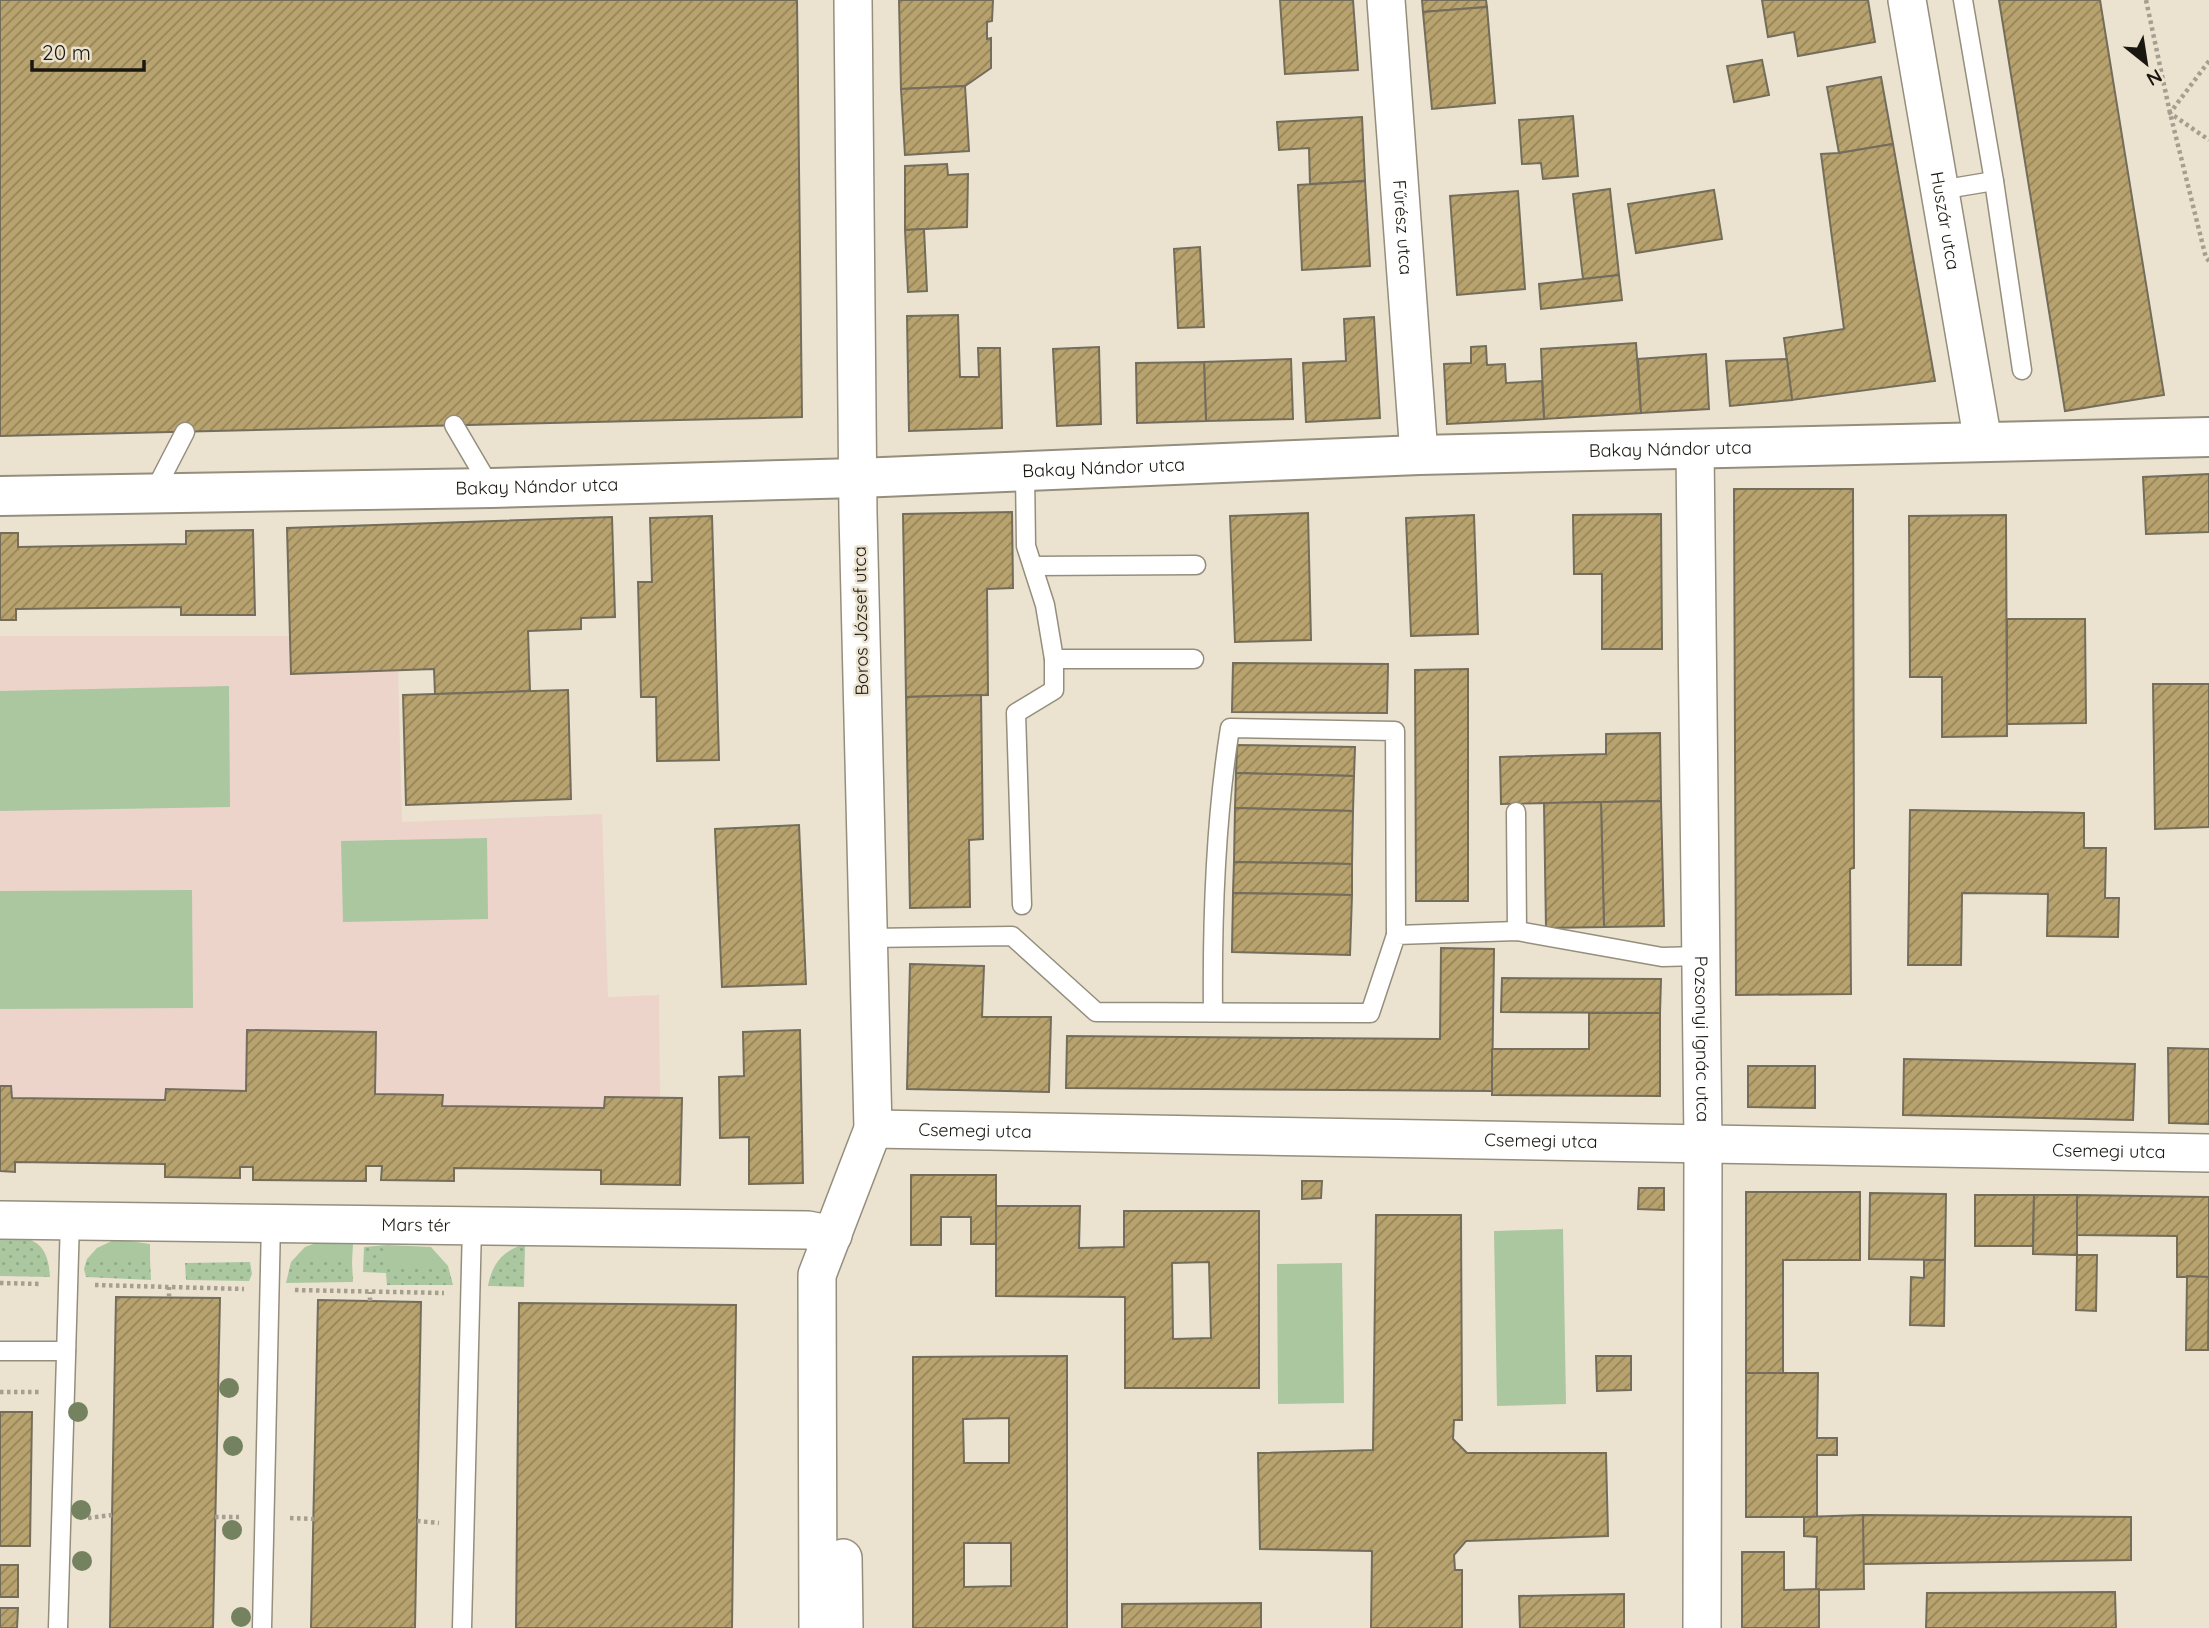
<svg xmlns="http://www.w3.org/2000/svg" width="2209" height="1628" viewBox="0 0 2209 1628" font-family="Quicksand,sans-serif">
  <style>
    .education { fill: #ecd4cb }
    .grass { fill: url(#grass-dots) }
    .garden { fill: #aac7a0 }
    .building { fill: url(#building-hatch); stroke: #746d5c; stroke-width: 2; fill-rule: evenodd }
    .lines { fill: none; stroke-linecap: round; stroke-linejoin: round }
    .service-casing { stroke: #958e7d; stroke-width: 21 }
    .minor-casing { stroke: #958e7d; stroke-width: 40 }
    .tertiary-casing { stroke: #958e7d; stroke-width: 42 }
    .path { stroke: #a69f90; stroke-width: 4.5; stroke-dasharray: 3.5 3.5; stroke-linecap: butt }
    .service { stroke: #fff; stroke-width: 18 }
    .minor { stroke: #fff; stroke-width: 37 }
    .tertiary { stroke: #fff; stroke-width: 38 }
    .tree { fill: #74825f }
    .labels { text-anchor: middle; stroke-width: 5; stroke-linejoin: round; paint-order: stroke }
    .street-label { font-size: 18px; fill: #1a1710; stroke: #ebe3d0 }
  </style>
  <defs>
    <pattern id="grass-dots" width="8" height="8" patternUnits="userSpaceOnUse" patternTransform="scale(1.75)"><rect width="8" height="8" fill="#aac7a0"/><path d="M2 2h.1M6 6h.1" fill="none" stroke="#92aa89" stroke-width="1.8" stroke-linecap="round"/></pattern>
    <pattern id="building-hatch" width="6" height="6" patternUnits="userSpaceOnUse" patternTransform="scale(1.75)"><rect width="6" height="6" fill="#b8a36f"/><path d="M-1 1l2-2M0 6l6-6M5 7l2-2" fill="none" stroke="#95845a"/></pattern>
  </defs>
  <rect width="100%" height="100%" fill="#ebe3d0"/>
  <polygon class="education" points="0,636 290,636 292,674 398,671 402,822 602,814 608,997 659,995 660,1097 682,1098 680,1185 601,1184 601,1170 454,1168 381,1180 382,1167 366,1166 366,1181 253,1180 253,1168 241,1167 240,1178 165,1177 165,1164 16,1162 15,1172 0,1171"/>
  <g class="grass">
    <path d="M 0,1236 C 32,1236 48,1241 50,1277 L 0,1276 Z"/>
    <polygon points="387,1245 387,1266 448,1266 453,1285 387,1285 386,1273 363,1272 364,1247"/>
    <path d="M 522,1245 L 525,1246 L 524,1287 L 488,1286 C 492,1265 501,1252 522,1245 Z"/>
    <polygon points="87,1259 150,1259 151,1280 86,1277 84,1269"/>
    <polygon points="250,1262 252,1274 249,1281 186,1280 185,1263"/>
    <polygon points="291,1262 352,1262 353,1282 286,1283"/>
  </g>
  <g class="garden">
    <polygon points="229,686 230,807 0,811 0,691"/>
    <polygon points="487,838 488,919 343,922 341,841"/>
    <polygon points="192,890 193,1008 0,1009 0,891"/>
    <polygon points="1563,1229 1566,1404 1497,1406 1494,1231"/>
    <polygon points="116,1239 150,1244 150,1259 87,1259 97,1248"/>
    <polygon points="316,1243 353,1244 352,1262 291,1262 305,1247"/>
    <polygon points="387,1245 431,1247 448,1266 387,1266"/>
    <polygon points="1342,1263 1344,1403 1278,1404 1277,1264"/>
  </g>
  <g class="building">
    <polygon points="0,0 797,0 802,417 0,436"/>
    <polygon points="899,0 993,0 992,21 987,22 987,39 991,38 991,68 965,86 901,89"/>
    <polygon points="1280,0 1353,0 1358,70 1285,74"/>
    <polygon points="1422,0 1486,0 1487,7 1423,12"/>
    <polygon points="1762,0 1868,0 1875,42 1798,56 1794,32 1768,37"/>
    <polygon points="1999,0 2100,0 2164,395 2065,411"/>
    <polygon points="1487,7 1495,103 1432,109 1423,12"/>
    <polygon points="1762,60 1769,95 1734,102 1727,66"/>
    <polygon points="1881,77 1893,144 1839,153 1827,87"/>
    <polygon points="965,86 969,151 905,155 901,89"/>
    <polygon points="1573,116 1578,176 1543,179 1541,163 1522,164 1519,120"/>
    <polygon points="1362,117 1365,181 1310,184 1309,148 1279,150 1277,122"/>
    <polygon points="1893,144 1935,381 1792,400 1784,338 1844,329 1821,154 1839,153"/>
    <polygon points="947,164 948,175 968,174 967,227 905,230 905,166"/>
    <polygon points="1365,181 1370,266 1302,270 1298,185"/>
    <polygon points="1610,189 1619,275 1583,279 1573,194"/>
    <polygon points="1714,190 1722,239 1636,253 1628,204"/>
    <polygon points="1518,191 1525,289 1457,295 1450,196"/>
    <polygon points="924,229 927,291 908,292 905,230"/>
    <polygon points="1200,247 1204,327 1178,328 1174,249"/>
    <polygon points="1619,275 1622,300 1541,309 1539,284"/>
    <polygon points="958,315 960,377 979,377 978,348 1000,348 1002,428 909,431 907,316"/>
    <polygon points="1374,317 1380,418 1306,422 1303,363 1346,361 1344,319"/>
    <polygon points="1636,343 1641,413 1544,419 1541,349"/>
    <polygon points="1486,346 1487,365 1505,364 1506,383 1542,381 1544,419 1447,424 1444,364 1471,363 1471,347"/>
    <polygon points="1099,347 1101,424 1057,426 1053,349"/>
    <polygon points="1706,354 1709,409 1641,413 1638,359"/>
    <polygon points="1291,359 1293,419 1206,421 1204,362"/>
    <polygon points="1787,359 1792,400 1730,406 1726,361"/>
    <polygon points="1204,362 1206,421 1137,423 1136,363"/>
    <polygon points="2209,474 2209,532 2146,534 2143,477"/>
    <polygon points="1734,489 1853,489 1854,868 1850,869 1851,994 1736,995"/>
    <polygon points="1012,512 1013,588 987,589 988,695 906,697 903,514"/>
    <polygon points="1308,513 1311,640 1235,642 1230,516"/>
    <polygon points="1661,514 1662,649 1602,649 1602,574 1574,574 1573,515"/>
    <polygon points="1474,515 1478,634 1411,636 1406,518"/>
    <polygon points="2006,515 2007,736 1942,737 1942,677 1910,677 1909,516"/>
    <polygon points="712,516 719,760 657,761 656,697 641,697 638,582 652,582 650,518"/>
    <polygon points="612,517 615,617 581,618 581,629 528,631 530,691 435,694 434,669 291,674 287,528"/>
    <polygon points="253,530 255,615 181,615 181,607 16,609 16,620 0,620 0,533 18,533 18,547 186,544 186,531"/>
    <polygon points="2007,619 2085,619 2086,723 2007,724"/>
    <polygon points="1233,663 1388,664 1387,713 1232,712"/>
    <polygon points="1468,669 1468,901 1416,901 1415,670"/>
    <polygon points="2153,684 2209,684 2209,827 2155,829"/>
    <polygon points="568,690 571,799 406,805 403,695"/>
    <polygon points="981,695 983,839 969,840 970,907 910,908 906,697"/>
    <polygon points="1660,733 1661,801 1501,804 1500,757 1606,754 1606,734"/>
    <polygon points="1237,745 1355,747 1354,776 1236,773"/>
    <polygon points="1236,773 1354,776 1353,811 1235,808"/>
    <polygon points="1661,801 1664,926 1604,927 1601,802"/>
    <polygon points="1601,802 1604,927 1546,928 1544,803"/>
    <polygon points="1235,808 1353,811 1352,864 1234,862"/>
    <polygon points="1910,810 2084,813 2084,848 2106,848 2105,898 2119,898 2118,937 2047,936 2048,894 1962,893 1961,965 1908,965"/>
    <polygon points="799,825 806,984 722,987 715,829"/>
    <polygon points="1234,862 1352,864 1352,895 1233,893"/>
    <polygon points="1233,893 1352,895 1350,955 1232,952"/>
    <polygon points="1441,948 1494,949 1492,1091 1066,1088 1067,1036 1440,1039"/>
    <polygon points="910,964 984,966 982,1017 1051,1017 1049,1092 907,1089"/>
    <polygon points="1502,978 1661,979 1660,1013 1501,1012"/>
    <polygon points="1589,1013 1660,1013 1660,1096 1492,1095 1492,1049 1589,1049"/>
    <polygon points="247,1030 376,1032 375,1094 443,1095 442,1106 604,1108 605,1097 682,1098 680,1185 601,1184 601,1170 454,1168 454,1181 381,1180 382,1166 366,1166 366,1181 253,1180 253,1167 240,1167 240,1178 165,1177 165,1164 15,1162 15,1172 0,1171 0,1086 11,1086 12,1098 165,1100 166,1089 246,1091"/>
    <polygon points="800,1030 803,1183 749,1184 749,1137 720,1138 719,1077 744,1076 743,1032"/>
    <polygon points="2168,1048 2209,1049 2209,1124 2169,1123"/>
    <polygon points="1904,1059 2135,1064 2133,1120 1903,1115"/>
    <polygon points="1748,1066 1815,1066 1815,1108 1748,1107"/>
    <polygon points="911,1175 996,1175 996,1244 971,1244 971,1217 941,1217 941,1245 911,1245"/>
    <polygon points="1302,1181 1322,1181 1321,1198 1302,1199"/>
    <polygon points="1639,1188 1664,1188 1664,1210 1638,1209"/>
    <polygon points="1746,1192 1860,1192 1860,1260 1783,1260 1783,1373 1746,1373"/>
    <polygon points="1870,1193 1946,1194 1945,1260 1869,1259"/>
    <polygon points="1975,1195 2034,1195 2033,1246 1975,1246"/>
    <polygon points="2034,1195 2077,1195 2077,1255 2033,1254"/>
    <polygon points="2077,1195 2209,1197 2209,1277 2177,1277 2177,1236 2077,1235"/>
    <path d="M 996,1206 L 1080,1206 L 1079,1248 L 1124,1247 L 1124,1211 L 1259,1211 L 1259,1388 L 1125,1388 L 1125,1297 L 996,1296 ZM 1209,1262 L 1211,1338 L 1173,1339 L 1172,1263 Z"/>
    <polygon points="1376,1215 1461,1215 1462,1420 1454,1420 1453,1439 1467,1453 1606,1453 1608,1536 1466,1541 1454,1555 1455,1570 1462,1570 1462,1628 1371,1628 1372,1551 1260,1549 1258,1453 1373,1450"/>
    <polygon points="2077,1255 2097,1255 2096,1311 2076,1310"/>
    <polygon points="1924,1260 1945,1260 1944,1326 1910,1325 1911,1277 1924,1278"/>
    <polygon points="2187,1276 2209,1277 2208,1350 2186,1350"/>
    <polygon points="116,1297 220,1298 213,1628 110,1628"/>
    <polygon points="318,1300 421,1302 415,1628 311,1628"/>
    <polygon points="519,1303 736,1305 732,1628 516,1628"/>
    <path d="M 1067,1356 L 1067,1628 L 913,1628 L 913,1357 ZM 1009,1418 L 1009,1463 L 964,1463 L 963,1419 ZM 964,1543 L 1011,1543 L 1011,1586 L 964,1587 Z"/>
    <polygon points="1596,1356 1631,1356 1631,1390 1597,1391"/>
    <polygon points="1746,1373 1818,1373 1817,1438 1837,1438 1837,1455 1817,1455 1817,1517 1746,1517"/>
    <polygon points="0,1412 32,1412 30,1546 0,1546"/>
    <polygon points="1863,1515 2131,1517 2131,1560 1863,1564"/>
    <polygon points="1863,1515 1864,1589 1816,1590 1817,1537 1804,1536 1804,1517"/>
    <polygon points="1742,1552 1784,1552 1784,1590 1819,1589 1819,1628 1742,1628"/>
    <rect x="0" y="1565" width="18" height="32"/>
    <polygon points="2115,1592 2116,1628 1926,1628 1927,1593"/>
    <polygon points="1624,1594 1624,1628 1520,1628 1519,1596"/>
    <polygon points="1261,1603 1261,1628 1122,1628 1122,1604"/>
    <polygon points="0,1608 18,1608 17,1628 0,1628"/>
  </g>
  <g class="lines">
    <g class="service-casing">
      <g id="service">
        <polyline points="1963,0 1994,181 2022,370"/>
        <polyline points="1940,190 1994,181"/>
        <polyline points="454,425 491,488"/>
        <polyline points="153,494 185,432"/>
        <polyline points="1033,566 1196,565"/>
        <polyline points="1054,659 1194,659"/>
        <polyline points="1516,812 1517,931"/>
        <polyline points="1022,905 1016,713 1054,690 1054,659 1045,605 1026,546 1025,472"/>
        <polyline points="869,938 1012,936 1096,1012 1370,1013 1396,935 1517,931 1662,957 1700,956"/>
        <path d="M 1213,1012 C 1212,917 1215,822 1230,728 L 1395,731 L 1396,935"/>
        <polyline points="0,1351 66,1351"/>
        <polyline points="58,1628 70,1220"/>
        <polyline points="262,1628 271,1223"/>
        <polyline points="462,1628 472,1226"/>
      </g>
    </g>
    <g class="minor-casing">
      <g id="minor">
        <path id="s1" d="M 1386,0 L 1419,455"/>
        <path id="s2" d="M 1907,0 L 1983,442"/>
        <path id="s3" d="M 1695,449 L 1703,1144 L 1702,1628"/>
        <path id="s4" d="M 873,1129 L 2209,1153"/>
        <path id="s5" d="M 0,1220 L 808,1230 L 833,1235"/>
        <polyline points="843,1558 844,1628"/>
        <polyline points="818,1628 817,1275 873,1129 858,514 853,0"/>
      </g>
    </g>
    <g class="tertiary-casing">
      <g id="tertiary">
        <path id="s6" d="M 0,496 L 491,488 L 858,478 L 1419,455 L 2209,437"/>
      </g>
    </g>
    <g class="path">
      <polyline points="2146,0 2170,113 2206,258 2209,261"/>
      <polyline points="2209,61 2170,113 2209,140"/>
      <polyline points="0,1283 41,1284"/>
      <polyline points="95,1285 244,1289"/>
      <polyline points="295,1290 444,1293"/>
      <polyline points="169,1297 169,1287"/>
      <polyline points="370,1301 370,1292"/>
      <polyline points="0,1392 39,1392"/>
      <polyline points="215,1517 239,1517"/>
      <polyline points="88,1518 112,1515"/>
      <polyline points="290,1518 314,1519"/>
      <polyline points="417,1521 439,1523"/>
    </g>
    <use href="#service" class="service"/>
    <use href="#minor" class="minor"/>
    <use href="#tertiary" class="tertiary"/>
  </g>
  <g class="tree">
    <circle cx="229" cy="1388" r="10"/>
    <circle cx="78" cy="1412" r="10"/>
    <circle cx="233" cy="1446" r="10"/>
    <circle cx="81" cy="1510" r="10"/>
    <circle cx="232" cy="1530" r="10"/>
    <circle cx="82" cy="1561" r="10"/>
    <circle cx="241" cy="1617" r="10"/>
  </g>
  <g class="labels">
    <g class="street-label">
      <text dy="6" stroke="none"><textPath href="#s2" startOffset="224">Huszár utca</textPath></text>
      <text dy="6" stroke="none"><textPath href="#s1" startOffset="228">Fűrész utca</textPath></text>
      <text dy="6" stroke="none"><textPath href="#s6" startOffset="1671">Bakay Nándor utca</textPath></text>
      <text dy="6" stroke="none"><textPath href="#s6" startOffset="1104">Bakay Nándor utca</textPath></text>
      <text dy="6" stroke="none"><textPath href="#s6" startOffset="537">Bakay Nándor utca</textPath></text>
      <text transform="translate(861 621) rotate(-91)" y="6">Boros József utca</text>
      <text dy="6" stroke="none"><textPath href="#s3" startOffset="590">Pozsonyi Ignác utca</textPath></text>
      <text dy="6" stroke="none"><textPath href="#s4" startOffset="102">Csemegi utca</textPath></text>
      <text dy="6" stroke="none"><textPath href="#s4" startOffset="668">Csemegi utca</textPath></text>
      <text dy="6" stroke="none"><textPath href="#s4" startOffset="1236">Csemegi utca</textPath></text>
      <text dy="6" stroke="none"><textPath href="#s5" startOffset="416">Mars tér</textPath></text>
    </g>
  </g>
  <g transform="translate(2146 63) rotate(150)" stroke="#ebe3d0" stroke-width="5" paint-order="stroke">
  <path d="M0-5L12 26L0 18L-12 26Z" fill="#1a1710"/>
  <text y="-10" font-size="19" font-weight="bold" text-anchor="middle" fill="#1a1710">N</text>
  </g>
  <path d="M32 60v10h112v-10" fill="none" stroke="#1a1710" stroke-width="3.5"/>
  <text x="42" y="60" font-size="21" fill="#1a1710" stroke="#ebe3d0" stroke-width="5" paint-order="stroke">20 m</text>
</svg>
